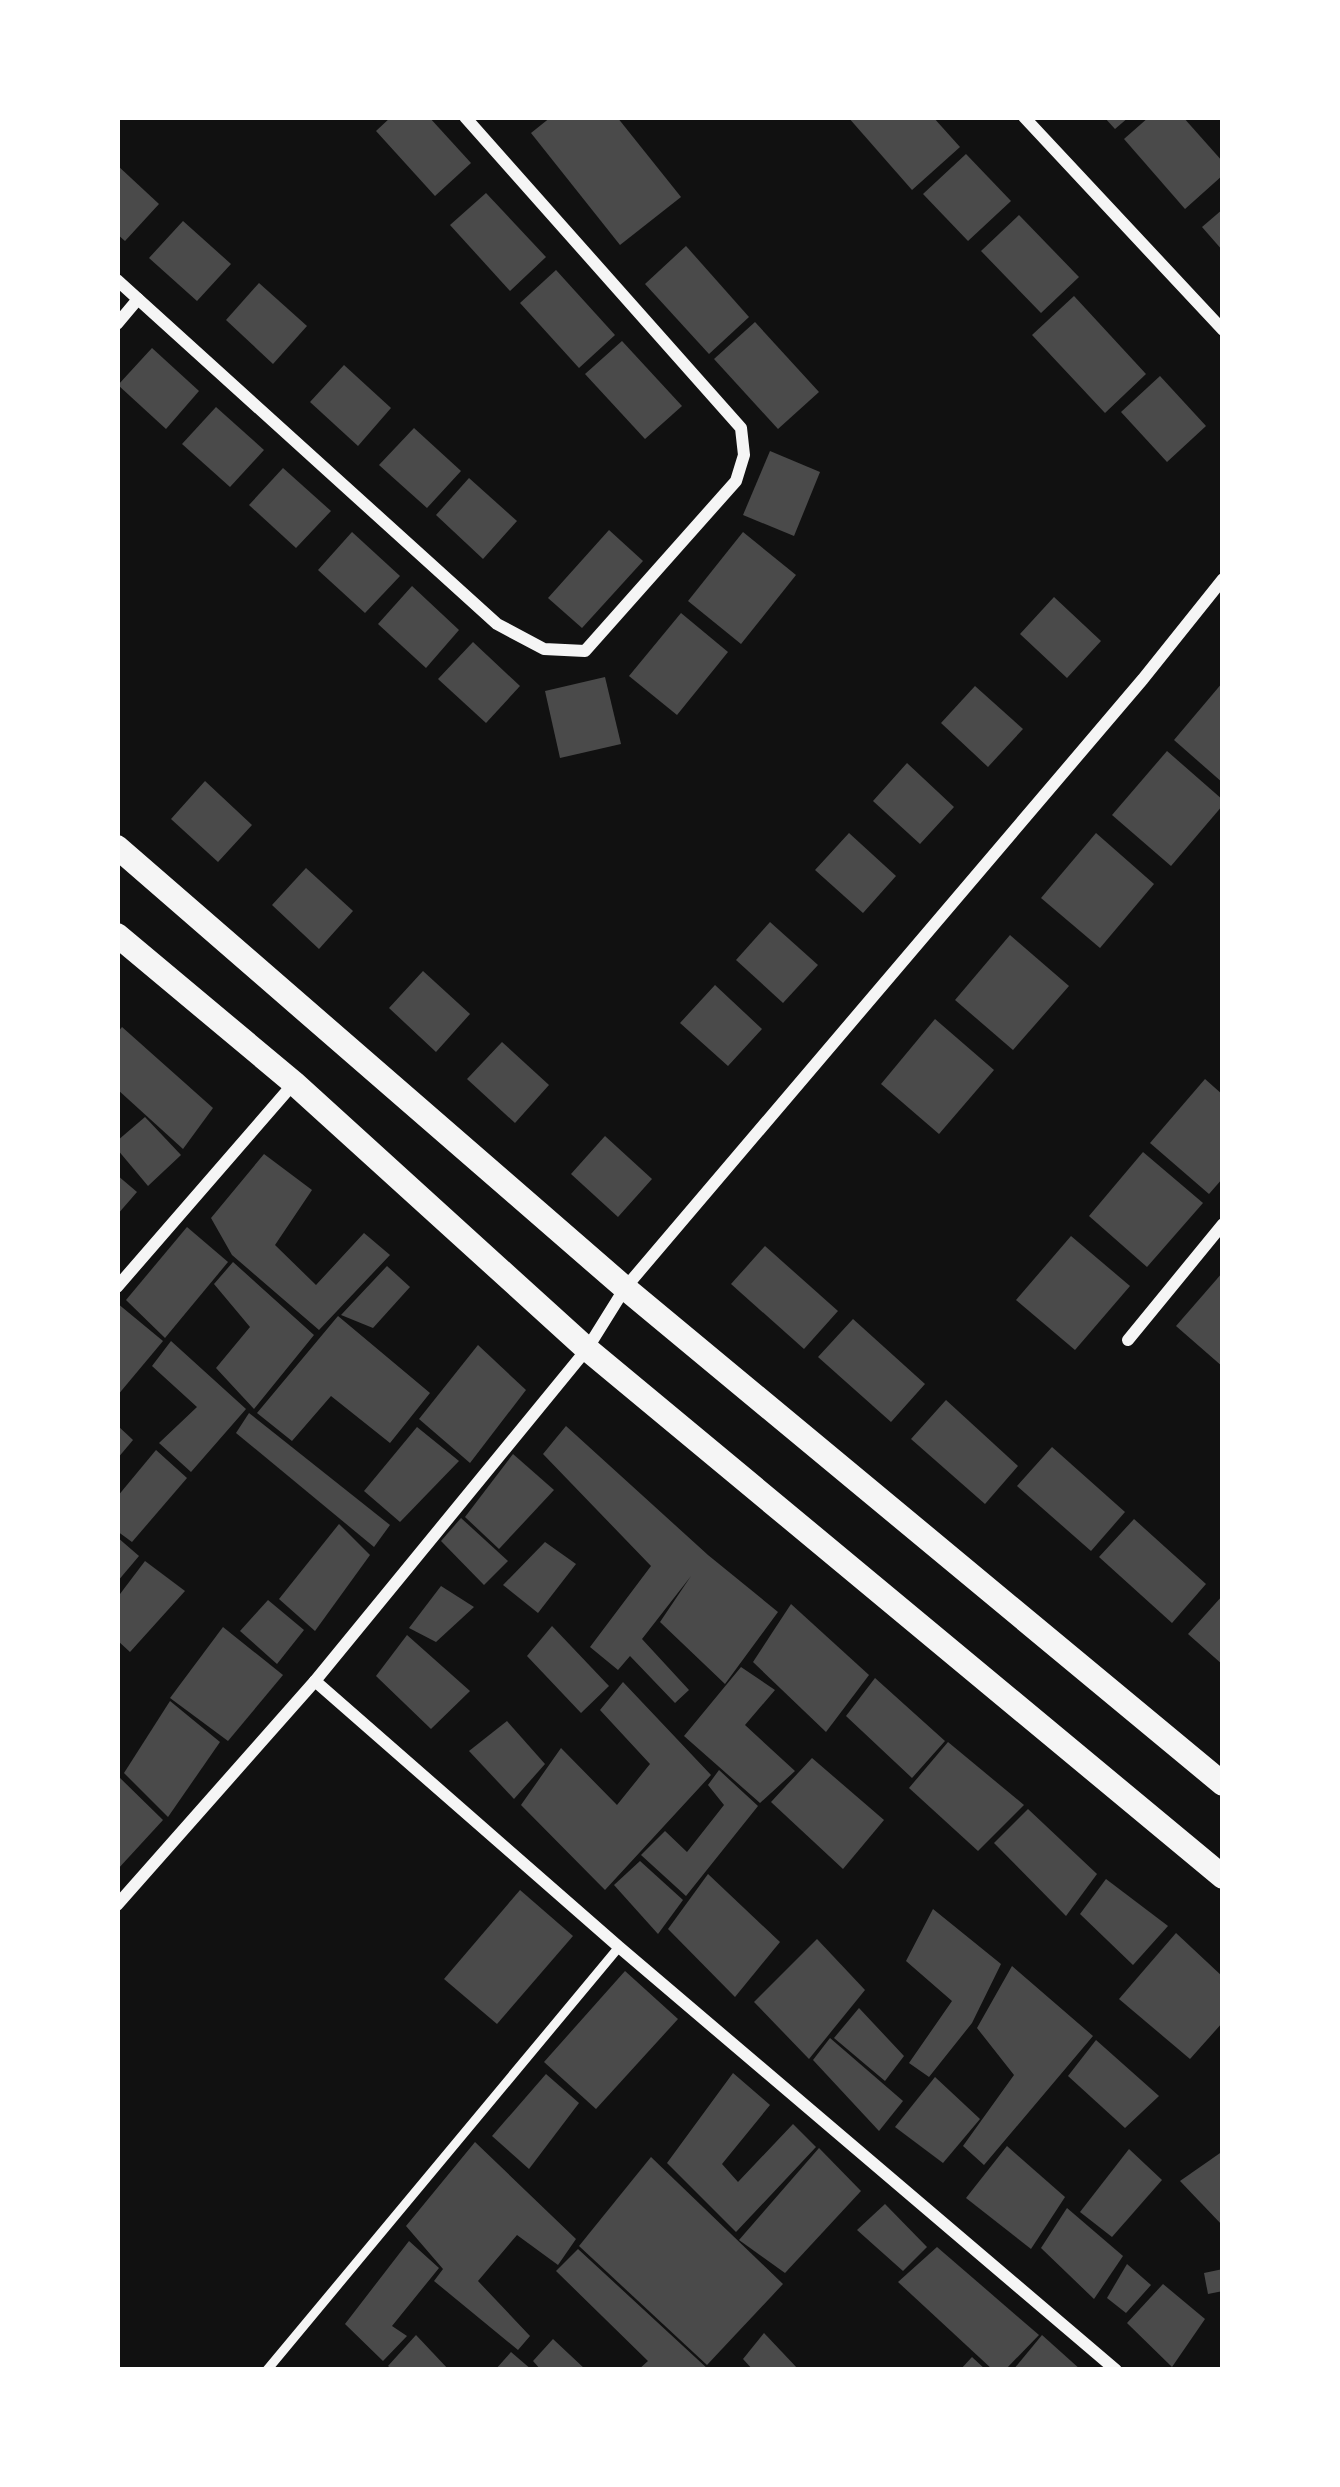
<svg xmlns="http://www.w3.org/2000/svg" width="1340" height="2487" viewBox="0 0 1340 2487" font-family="Rubik,sans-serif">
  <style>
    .building { fill: #4a4a4a }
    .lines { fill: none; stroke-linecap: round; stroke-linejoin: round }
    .service { stroke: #f5f5f5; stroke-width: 9 }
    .minor { stroke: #f5f5f5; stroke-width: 12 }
    .secondary { stroke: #f5f5f5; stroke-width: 24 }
  </style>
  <rect width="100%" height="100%" fill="#111"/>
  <g class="building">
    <polygon points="391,117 429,117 471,163 435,196 376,131"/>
    <polygon points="551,117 617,117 681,197 620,245 531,133"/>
    <polygon points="848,117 933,117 960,147 912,190"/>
    <polygon points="1104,117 1129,117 1115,129"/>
    <polygon points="1149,117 1183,117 1223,162 1223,175 1185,209 1124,139"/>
    <polygon points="966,154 1011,201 968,241 923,194"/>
    <polygon points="117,165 159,204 125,241 117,234"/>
    <polygon points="486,193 546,257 510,291 450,225"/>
    <polygon points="1223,209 1223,251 1202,227"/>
    <polygon points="1019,215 1079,277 1041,313 981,251"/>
    <polygon points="183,221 231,264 197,301 149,258"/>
    <polygon points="686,246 749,317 709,354 645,284"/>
    <polygon points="556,270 615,335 579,368 520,303"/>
    <polygon points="259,283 307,326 273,364 226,320"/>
    <polygon points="1074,296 1146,374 1105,413 1032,335"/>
    <polygon points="755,322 819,392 778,429 714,359"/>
    <polygon points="622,341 682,406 645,439 585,374"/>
    <polygon points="152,348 199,391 166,429 118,385"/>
    <polygon points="344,365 391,408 358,446 310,402"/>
    <polygon points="1160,376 1206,426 1167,462 1121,412"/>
    <polygon points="216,407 264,450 230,487 182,444"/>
    <polygon points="414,428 461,471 427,508 379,465"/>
    <polygon points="770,451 820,472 794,536 743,515"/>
    <polygon points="283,468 331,511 296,548 249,505"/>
    <polygon points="469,478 517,521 483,559 436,515"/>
    <polygon points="609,530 643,561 582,628 548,598"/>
    <polygon points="352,532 400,576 365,613 318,570"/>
    <polygon points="743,532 796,575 741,644 688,601"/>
    <polygon points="412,586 459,630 426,668 378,624"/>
    <polygon points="1054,597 1101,641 1067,678 1020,634"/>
    <polygon points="681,613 728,652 677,715 629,676"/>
    <polygon points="473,642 520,686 486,723 438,679"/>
    <polygon points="605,677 621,744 560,758 545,691"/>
    <polygon points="1223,682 1223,783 1174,740"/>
    <polygon points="975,686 1023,729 988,767 941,723"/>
    <polygon points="1167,751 1223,800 1223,805 1171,866 1112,815"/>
    <polygon points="907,763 954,807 920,844 873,801"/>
    <polygon points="205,781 252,825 218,862 171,819"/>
    <polygon points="849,833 896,876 863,913 815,870"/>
    <polygon points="1096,833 1154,884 1100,948 1041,898"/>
    <polygon points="306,868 353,911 319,949 272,905"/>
    <polygon points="770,922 818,965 783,1003 736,960"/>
    <polygon points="1010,935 1069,986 1013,1050 955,1000"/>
    <polygon points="423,971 470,1014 436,1052 389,1008"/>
    <polygon points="715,985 762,1029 728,1066 680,1023"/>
    <polygon points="935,1019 994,1070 939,1134 881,1084"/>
    <polygon points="122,1027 213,1108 183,1149 117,1089 117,1033"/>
    <polygon points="502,1042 549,1085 515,1123 467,1079"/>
    <polygon points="1205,1079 1223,1095 1223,1178 1209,1194 1150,1143"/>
    <polygon points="145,1117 181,1155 148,1186 117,1149 117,1141"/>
    <polygon points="605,1136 652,1179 618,1217 571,1174"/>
    <polygon points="1143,1152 1203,1203 1147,1267 1089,1216"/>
    <polygon points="264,1154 312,1190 275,1245 316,1285 364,1233 390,1255 319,1330 232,1255 211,1218"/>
    <polygon points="117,1175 137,1192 117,1215"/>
    <polygon points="187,1227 228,1262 165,1338 126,1300"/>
    <polygon points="1071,1236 1130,1286 1075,1350 1016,1300"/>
    <polygon points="765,1246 838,1311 804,1349 731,1284"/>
    <polygon points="233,1262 314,1335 254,1409 216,1368 250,1327 214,1284"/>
    <polygon points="387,1266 410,1287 373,1328 341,1315"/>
    <polygon points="1223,1272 1223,1367 1176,1326"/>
    <polygon points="117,1303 163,1341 117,1396"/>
    <polygon points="338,1316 430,1393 390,1443 331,1396 292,1441 257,1413"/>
    <polygon points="853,1319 925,1384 891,1422 818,1357"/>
    <polygon points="171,1341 246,1409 191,1472 159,1443 197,1407 152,1366"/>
    <polygon points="478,1345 526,1390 470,1463 419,1419"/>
    <polygon points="946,1400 1018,1466 985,1504 911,1439"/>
    <polygon points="249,1413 390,1525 374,1547 236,1433"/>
    <polygon points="117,1425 133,1440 117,1459"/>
    <polygon points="566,1426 708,1555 778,1612 725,1684 660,1622 691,1576 642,1639 689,1690 675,1703 630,1656 618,1670 590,1647 651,1566 543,1454"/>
    <polygon points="417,1427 459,1461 400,1522 364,1491"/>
    <polygon points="1052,1447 1125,1512 1091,1551 1017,1486"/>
    <polygon points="156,1450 187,1478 132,1542 117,1531 117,1497"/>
    <polygon points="513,1454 554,1490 499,1549 465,1517"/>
    <polygon points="461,1518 508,1561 484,1585 441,1541"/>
    <polygon points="1134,1519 1206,1584 1172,1623 1099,1557"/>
    <polygon points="339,1524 370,1555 315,1631 279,1599"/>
    <polygon points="117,1537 139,1556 117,1582"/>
    <polygon points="545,1542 576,1564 538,1613 503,1585"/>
    <polygon points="145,1561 185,1591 130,1652 117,1640 117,1598"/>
    <polygon points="441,1586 474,1607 436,1642 409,1628"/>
    <polygon points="1223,1595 1223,1665 1188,1634"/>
    <polygon points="268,1600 304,1630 277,1664 240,1631"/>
    <polygon points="791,1604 869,1675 826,1732 753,1662"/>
    <polygon points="552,1626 609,1686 581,1713 527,1656"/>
    <polygon points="223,1627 283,1675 228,1741 170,1698"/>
    <polygon points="407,1635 470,1691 431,1729 376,1676"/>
    <polygon points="741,1667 775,1690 745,1725 795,1771 760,1803 684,1736"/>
    <polygon points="875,1678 945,1741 912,1778 846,1716"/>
    <polygon points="623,1682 711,1775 605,1890 521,1805 561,1748 617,1805 650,1764 600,1710"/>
    <polygon points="170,1701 220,1742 168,1817 124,1773"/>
    <polygon points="507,1721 545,1764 514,1799 469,1751"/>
    <polygon points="948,1742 1024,1805 978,1851 909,1788"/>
    <polygon points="812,1758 884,1820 843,1869 771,1802"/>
    <polygon points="719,1770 758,1806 686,1896 641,1855 665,1831 687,1852 724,1805 708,1785"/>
    <polygon points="117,1775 163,1820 117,1870"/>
    <polygon points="1028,1809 1097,1874 1066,1916 994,1843"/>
    <polygon points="640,1861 683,1900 658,1934 614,1885"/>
    <polygon points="708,1874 780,1942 735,1997 668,1929"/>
    <polygon points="1106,1879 1168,1926 1133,1965 1080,1914"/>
    <polygon points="520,1890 573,1936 497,2024 444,1979"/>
    <polygon points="933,1909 1001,1964 972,2023 929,2077 909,2063 952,2001 906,1961"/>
    <polygon points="1176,1933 1223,1977 1223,2022 1190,2059 1119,1999"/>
    <polygon points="817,1939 865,1990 809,2059 754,2002"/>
    <polygon points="1012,1966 1093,2036 984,2165 963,2146 1014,2075 977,2028"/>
    <polygon points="625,1971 678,2019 596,2109 544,2062"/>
    <polygon points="859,2008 904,2056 885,2081 834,2038"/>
    <polygon points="830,2038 903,2101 879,2131 813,2060"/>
    <polygon points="1096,2040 1159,2096 1125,2128 1068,2076"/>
    <polygon points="733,2073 770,2105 722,2164 738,2182 793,2124 816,2147 736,2232 667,2163"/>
    <polygon points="546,2074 579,2103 529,2169 492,2136"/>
    <polygon points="935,2077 980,2119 943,2163 895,2127"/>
    <polygon points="475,2142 576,2239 558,2265 517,2235 478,2281 530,2336 518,2350 434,2281 443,2269 406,2226"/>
    <polygon points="1007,2146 1065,2197 1031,2249 966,2198"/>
    <polygon points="819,2148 861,2191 785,2273 739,2240"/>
    <polygon points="1129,2149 1162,2180 1112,2237 1080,2212"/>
    <polygon points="1223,2151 1223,2226 1180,2181"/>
    <polygon points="651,2157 783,2284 707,2365 579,2246"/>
    <polygon points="885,2204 927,2247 903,2271 857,2230"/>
    <polygon points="1067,2208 1123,2256 1094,2299 1041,2248"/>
    <polygon points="409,2241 439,2268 392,2326 407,2336 383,2361 345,2324"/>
    <polygon points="937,2247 1039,2335 1005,2370 993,2370 898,2282"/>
    <polygon points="578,2249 709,2370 638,2370 648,2361 556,2271"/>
    <polygon points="1127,2264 1151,2285 1126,2313 1107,2298"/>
    <polygon points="1223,2269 1223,2291 1208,2294 1204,2273"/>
    <polygon points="1163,2284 1205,2319 1172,2367 1127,2323"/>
    <polygon points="764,2333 799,2370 753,2370 743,2359"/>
    <polygon points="416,2335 449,2370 393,2370 388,2366"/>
    <polygon points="1042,2335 1081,2370 1013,2370"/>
    <polygon points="553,2339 586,2370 541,2370 533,2361"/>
    <polygon points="511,2352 532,2370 495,2370"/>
    <polygon points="972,2357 986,2370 960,2370"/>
  </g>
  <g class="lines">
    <polyline class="service" points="267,2370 619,1947"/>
    <g class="minor">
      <polyline points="1024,117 1223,330"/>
      <polyline points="117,280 497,624 544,649 585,651 736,481 744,455 741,428 465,117"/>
      <polyline points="117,324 138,299"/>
      <polyline points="117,1287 294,1083"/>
      <polyline points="1128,1340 1223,1224"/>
      <polyline points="315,1681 619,1947 1116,2370"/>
      <polyline points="117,1905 315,1681 587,1349 625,1288 1143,679 1223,579"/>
    </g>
    <g class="secondary">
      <polyline points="117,847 625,1288 1223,1784"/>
      <polyline points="117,935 294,1083 587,1349 1223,1877"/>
    </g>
  </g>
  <rect width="1340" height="2487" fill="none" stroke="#ffffff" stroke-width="240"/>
</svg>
